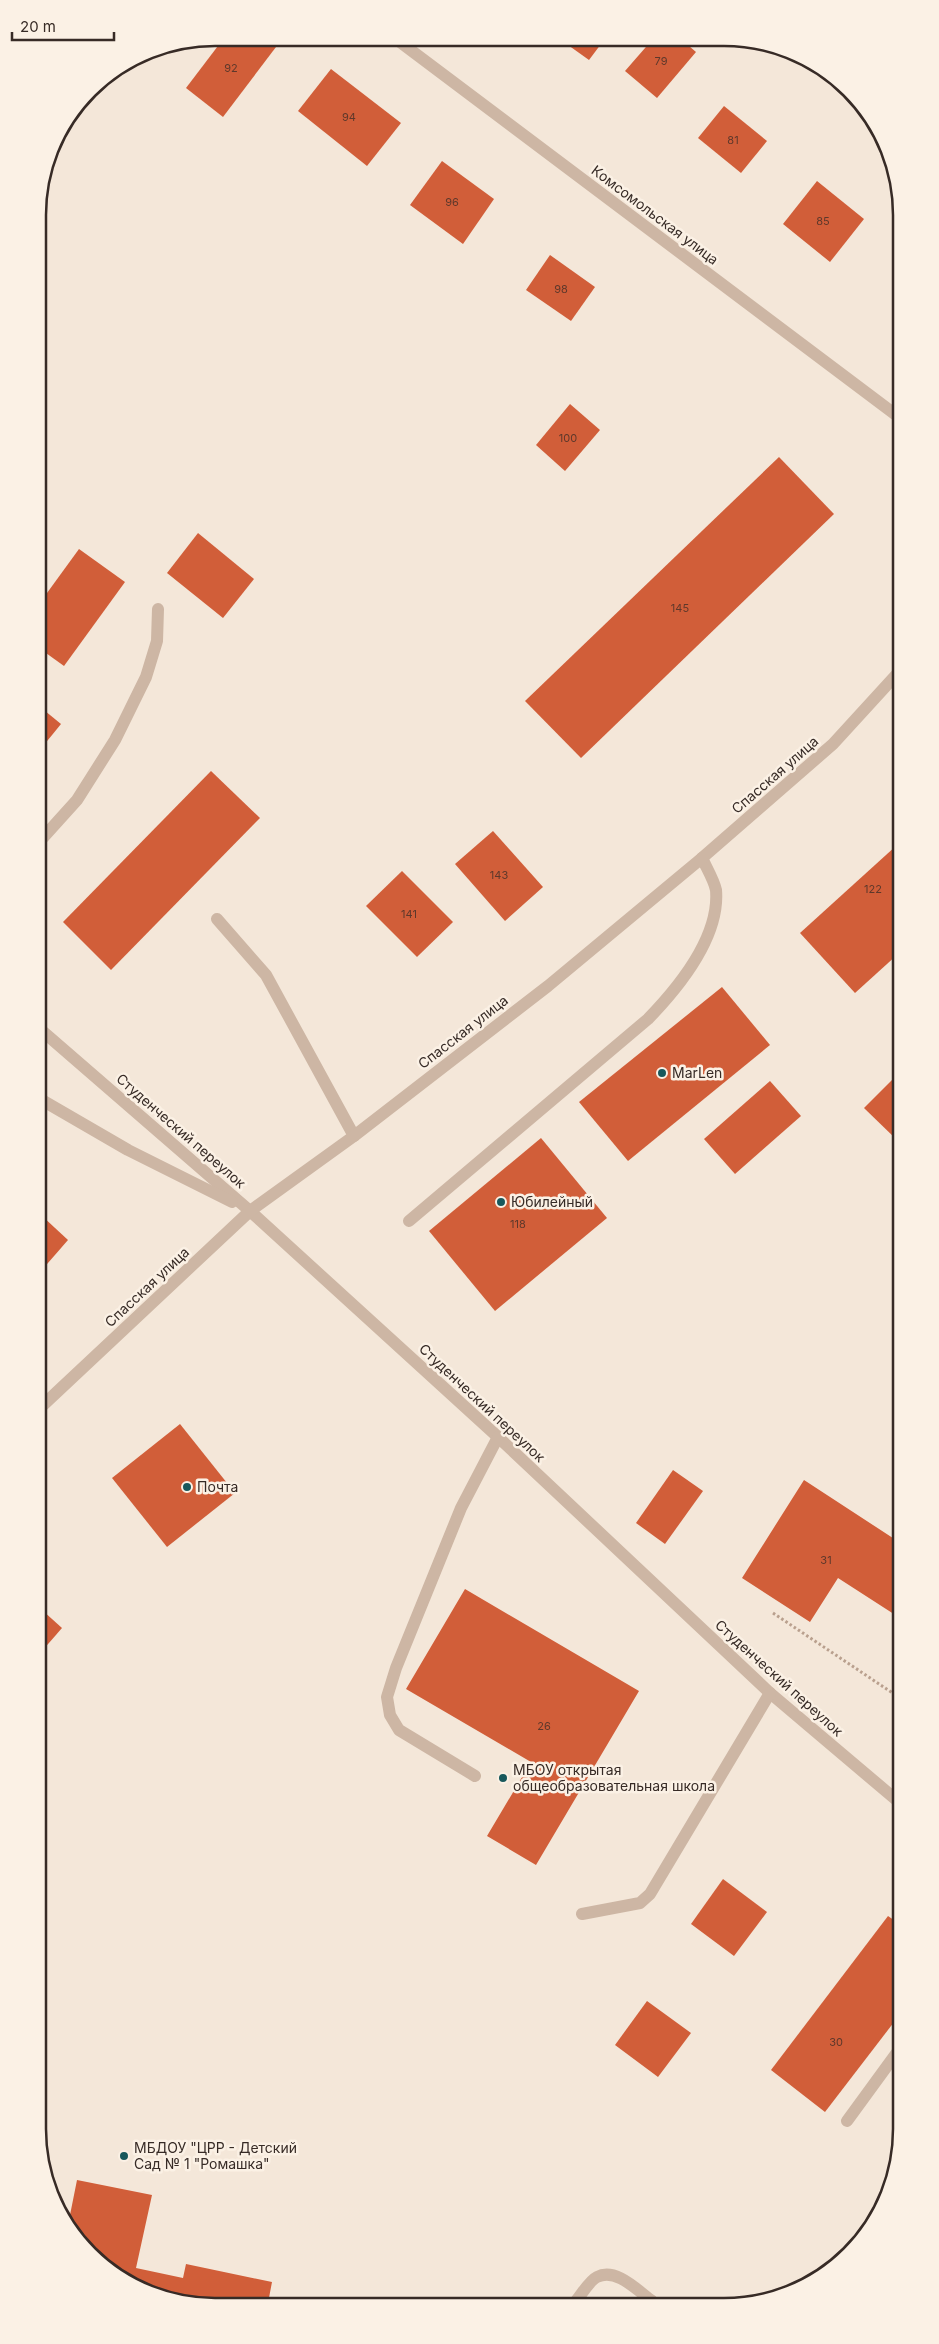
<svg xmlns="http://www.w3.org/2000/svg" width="939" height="2344" viewBox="0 0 939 2344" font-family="Inter,sans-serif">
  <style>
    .building { fill: #d15e39 }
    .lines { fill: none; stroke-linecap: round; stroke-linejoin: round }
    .path { stroke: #b9a08e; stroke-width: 3; stroke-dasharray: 2.5 2.5; stroke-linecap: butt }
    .minor { stroke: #cdb6a4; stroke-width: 12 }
    .poi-dot { fill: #18585c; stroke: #fbf1e5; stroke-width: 2 }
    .labels { text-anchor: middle; stroke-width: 5; stroke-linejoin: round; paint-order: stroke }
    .number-label { font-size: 11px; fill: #5e382b }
    .street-label { font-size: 14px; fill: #372b26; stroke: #fbf1e5 }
    .poi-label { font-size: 14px; fill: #372b26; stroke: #fbf1e5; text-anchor: start }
    .rim { fill: none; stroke: #372b26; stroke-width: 2.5 }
  </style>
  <rect width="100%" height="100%" fill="#f4e7d9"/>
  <g class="building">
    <polygon points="224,38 264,38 276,47 223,117 186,88"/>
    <polygon points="561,40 604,40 589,60"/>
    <polygon points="652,40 682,40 696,52 657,98 625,71"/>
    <polygon points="331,69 401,123 367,166 298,111"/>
    <polygon points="724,106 767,141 741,173 698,138"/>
    <polygon points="442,161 494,199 463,244 410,205"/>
    <polygon points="817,181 864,219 830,262 783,224"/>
    <polygon points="550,255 595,287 571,321 526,290"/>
    <polygon points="570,404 600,430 565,471 536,445"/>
    <polygon points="779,457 834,514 581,758 525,701"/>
    <polygon points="198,533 254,579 223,618 167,573"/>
    <polygon points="79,549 125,582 64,666 39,648 39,604"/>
    <polygon points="39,706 61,724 39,751"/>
    <polygon points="211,771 260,818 111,970 63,922"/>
    <polygon points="493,831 543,887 505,921 455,864"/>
    <polygon points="897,845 898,954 855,993 800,933"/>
    <polygon points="402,871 453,922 417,957 366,906"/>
    <polygon points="722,987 770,1045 628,1161 579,1102"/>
    <polygon points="898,1074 898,1141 864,1108"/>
    <polygon points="770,1081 801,1116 735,1174 704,1139"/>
    <polygon points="541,1138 607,1218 495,1311 429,1231"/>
    <polygon points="41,1215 68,1240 41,1271"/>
    <polygon points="180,1424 235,1493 167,1547 112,1478"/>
    <polygon points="673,1470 703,1491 665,1544 636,1523"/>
    <polygon points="804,1480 899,1542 900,1618 838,1578 810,1622 742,1578"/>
    <polygon points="465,1589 639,1691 536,1865 487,1836 531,1762 406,1689"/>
    <polygon points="42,1610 62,1628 42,1651"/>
    <polygon points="723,1879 767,1912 734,1956 691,1924"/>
    <polygon points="888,1916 901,1925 901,2013 825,2112 771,2070"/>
    <polygon points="647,2001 691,2033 658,2077 615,2045"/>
    <polygon points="77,2180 152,2195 136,2268 183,2278 186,2264 272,2282 268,2303 181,2303 98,2262 68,2225"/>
  </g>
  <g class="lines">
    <polyline class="path" points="773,1613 900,1698"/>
    <g class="minor">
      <polyline points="396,39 896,415"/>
      <polyline points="40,841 77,800 115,740 146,677 157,641 158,609"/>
      <polyline points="217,919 266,975 354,1136"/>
      <polyline points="40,1029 250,1211 498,1437 770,1693 900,1803"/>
      <polyline points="40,1099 128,1150 232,1202"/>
      <path d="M 409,1221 L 648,1019 C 678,988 720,937 716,890 C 714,880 706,867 702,858"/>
      <polyline points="41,1407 250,1211 354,1136 548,986 702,858 833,744 897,674"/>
      <polyline points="475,1776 399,1730 390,1715 387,1697 396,1668 461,1508 498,1437"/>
      <polyline points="582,1914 640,1903 650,1894 770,1693"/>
      <polyline points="847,2121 901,2047"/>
      <path d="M 576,2301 C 582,2294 589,2281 597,2277 C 616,2267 638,2291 652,2301"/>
    </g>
  </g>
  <g class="poi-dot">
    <circle cx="662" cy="1073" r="5"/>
    <circle cx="501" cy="1202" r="5"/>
    <circle cx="187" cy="1487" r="5"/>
    <circle cx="503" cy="1778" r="5"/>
    <circle cx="124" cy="2156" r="5"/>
  </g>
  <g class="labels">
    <g class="number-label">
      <text x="661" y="65">79</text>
      <text x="231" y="72">92</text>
      <text x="349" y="121">94</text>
      <text x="733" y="144">81</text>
      <text x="452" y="206">96</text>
      <text x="823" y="225">85</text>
      <text x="561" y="293">98</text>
      <text x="568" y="442">100</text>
      <text x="680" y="612">145</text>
      <text x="499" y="879">143</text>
      <text x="873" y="893">122</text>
      <text x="409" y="918">141</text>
      <text x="518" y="1228">118</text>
      <text x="826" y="1564">31</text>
      <text x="544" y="1730">26</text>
      <text x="836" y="2046">30</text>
    </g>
    <g class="street-label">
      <text transform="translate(655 215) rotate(37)" y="5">Комсомольская улица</text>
      <text transform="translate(775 775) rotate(-41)" y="5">Спасская улица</text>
      <text transform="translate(463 1032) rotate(-38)" y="5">Спасская улица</text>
      <text transform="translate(181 1131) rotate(41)" y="5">Студенческий переулок</text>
      <text transform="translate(147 1287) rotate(-43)" y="5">Спасская улица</text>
      <text transform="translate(482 1403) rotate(43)" y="5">Студенческий переулок</text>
      <text transform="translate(779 1678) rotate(42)" y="5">Студенческий переулок</text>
    </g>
    <g class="poi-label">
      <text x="672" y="1078">MarLen</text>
      <text x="511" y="1207">Юбилейный</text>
      <text x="197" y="1492">Почта</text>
      <text x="513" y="1775">МБОУ открытая<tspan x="513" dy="16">общеобразовательная школа</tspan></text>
      <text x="134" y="2153">МБДОУ "ЦРР - Детский<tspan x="134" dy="16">Сад № 1 "Ромашка"</tspan></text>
    </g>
  </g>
  <path d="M0 0H939V2344H0ZM215 46H724A169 169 0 0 1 893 215V2129A169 169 0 0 1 724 2298H215A169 169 0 0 1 46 2129V215A169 169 0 0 1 215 46Z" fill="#fbf1e5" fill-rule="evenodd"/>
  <path class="rim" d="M215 46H724A169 169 0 0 1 893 215V2129A169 169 0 0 1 724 2298H215A169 169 0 0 1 46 2129V215A169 169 0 0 1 215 46Z"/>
  <path d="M12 32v8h102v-8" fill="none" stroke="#372b26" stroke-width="2.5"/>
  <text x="20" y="32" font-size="15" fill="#372b26" stroke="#fbf1e5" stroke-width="4" paint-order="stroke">20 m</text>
</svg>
